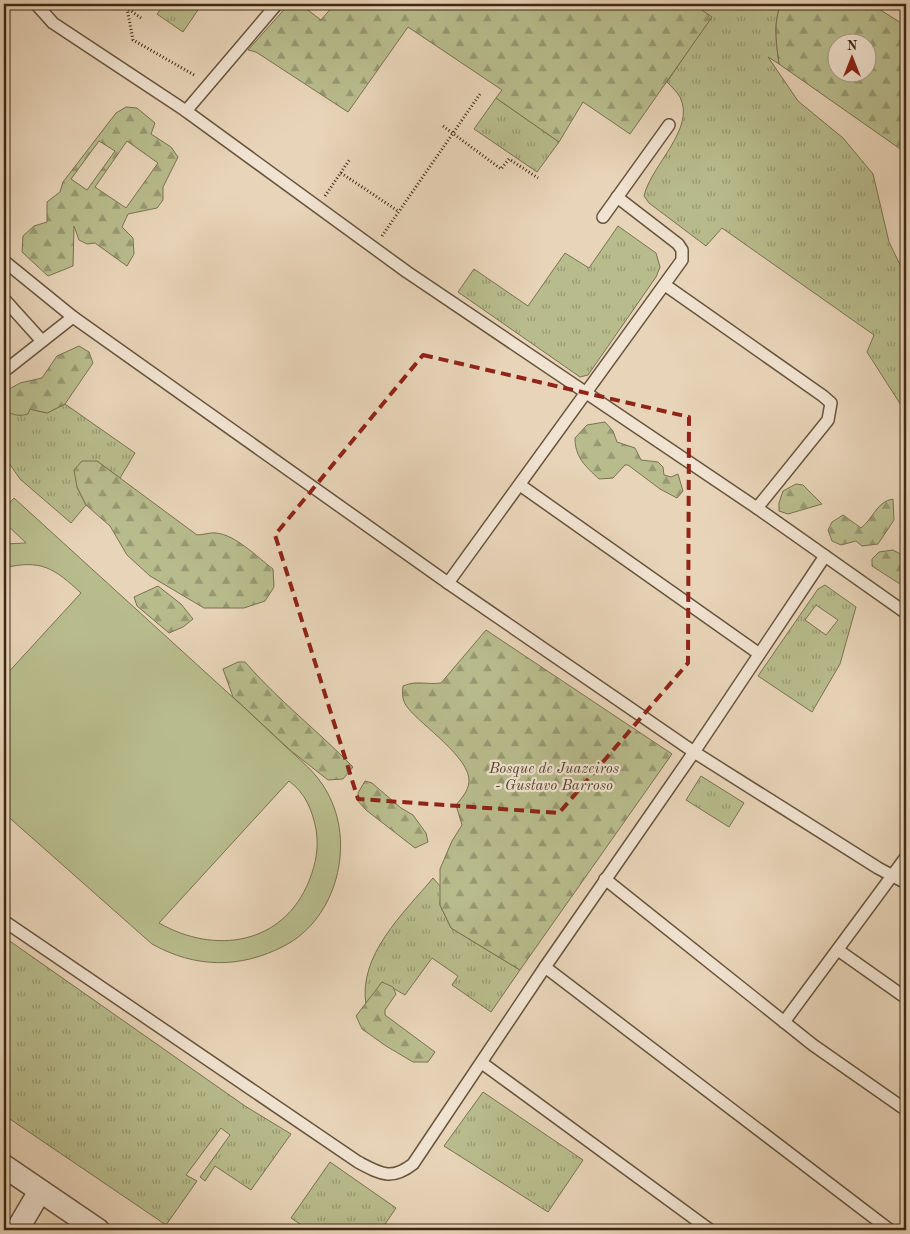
<svg xmlns="http://www.w3.org/2000/svg" width="910" height="1234" viewBox="0 0 910 1234" font-family="'Old Standard TT',serif">
  <style>
    .grass { fill: url(#grass-tufts); stroke: #7a7250; fill-rule: evenodd }
    .forest { fill: url(#forest-firs); stroke: #7a7250; fill-rule: evenodd }
    .pitch { fill: #b8bc8d; stroke: #7a7250; fill-rule: evenodd }
    .lines { fill: none; stroke-linecap: round; stroke-linejoin: round }
    .lane-casing { stroke: #68543c; stroke-width: 14 }
    .street-casing { stroke: #68543c; stroke-width: 25 }
    .path { stroke: #3d2913; stroke-width: 3; stroke-dasharray: 1 2.5; stroke-linecap: butt }
    .lane { stroke: #f0e3d1; stroke-width: 11 }
    .street { stroke: #f0e3d1; stroke-width: 22 }
    .marked { fill: none; stroke: #8f2418; stroke-width: 4; stroke-dasharray: 10 6; stroke-linejoin: round }
    .labels { text-anchor: middle; stroke-width: 4.5; stroke-linejoin: round; paint-order: stroke }
    .park-label { font-size: 15px; font-style: italic; fill: #56462b; stroke: #f0e3d1 }
  </style>
  <defs>
    <pattern id="grass-tufts" width="24" height="20" patternUnits="userSpaceOnUse" patternTransform="scale(1.25)"><rect width="24" height="20" fill="#b8bc8d"/><path d="M3 7l-1-3M5 7V3M7 7l1-3M15 17l-1-3M17 17v-4M19 17l1-3" fill="none" stroke="#979972"/></pattern>
    <pattern id="forest-firs" width="22" height="20" patternUnits="userSpaceOnUse" patternTransform="scale(1.25)"><rect width="22" height="20" fill="#b8bc8d"/><path d="M5 1l3.5 6h-7zM16 11l3.5 6h-7z" fill="#979972"/></pattern>
  </defs>
  <rect width="100%" height="100%" fill="#e8d4b8"/>
  <filter id="stains"><feTurbulence type="fractalNoise" baseFrequency=".004" numOctaves="4"/><feColorMatrix values="0 0 0 0 .2 0 0 0 0 .09 0 0 0 0 .02 0 0 0 .5 -.17"/></filter>
  <radialGradient id="worn" r=".72"><stop offset=".6" stop-color="#630" stop-opacity="0"/><stop offset="1" stop-color="#630" stop-opacity=".3"/></radialGradient>
  <g class="grass">
    <polygon points="165,4 202,4 183,32 157,14"/>
    <path d="M 693,4 L 782,4 C 772,19 777,47 779,64 L 768,57 L 798,101 L 843,138 L 873,174 L 889,242 L 906,277 L 906,413 L 867,352 L 874,335 L 722,228 L 706,246 L 649,203 L 644,196 C 651,165 696,129 680,97 C 677,92 671,86 667,82 L 711,17 Z"/>
    <polygon points="496,98 559,142 537,172 474,129"/>
    <polygon points="618,226 656,253 660,267 656,277 588,375 580,377 458,292 474,269 528,306 565,253 589,268"/>
    <polygon points="65,404 135,453 120,478 97,461 77,487 86,505 71,523 20,479 9,463 4,467 4,408 8,412 30,409 47,413"/>
    <path d="M 825,585 L 856,607 L 840,664 L 812,712 L 758,676 L 818,589 ZM 816,605 L 838,620 L 826,635 L 805,620 Z"/>
    <polygon points="701,776 744,803 729,827 686,800"/>
    <path d="M 433,878 L 441,887 L 440,905 L 451,928 L 520,970 L 491,1012 L 452,985 L 458,976 L 432,958 L 405,995 L 382,982 L 366,1005 C 358,955 403,914 433,878 Z"/>
    <polygon points="4,937 245,1106 291,1134 251,1190 215,1166 205,1181 200,1177 230,1135 221,1128 186,1175 197,1181 166,1225 4,1115"/>
    <polygon points="483,1092 583,1160 548,1212 444,1146"/>
    <polygon points="330,1162 396,1208 381,1230 309,1230 291,1218"/>
  </g>
  <g class="forest">
    <polygon points="289,4 300,4 321,20 333,6 331,4 693,4 712,17 630,134 583,102 559,142 496,98 502,90 408,27 348,112 256,52 248,50"/>
    <path d="M 782,4 L 871,4 L 906,26 L 906,153 L 779,64 C 777,47 772,19 782,4 ZM 838,42 L 868,42 L 868,72 L 838,72 Z"/>
    <path d="M 126,107 L 137,108 L 155,123 L 151,134 L 171,147 L 178,157 L 163,187 L 163,200 L 157,208 L 128,214 L 122,227 L 133,238 L 134,254 L 127,266 L 95,243 L 87,244 L 79,240 L 74,226 L 73,266 L 48,276 L 22,252 L 23,236 L 34,226 L 47,222 L 47,202 L 60,192 L 63,182 L 116,113 ZM 99,141 L 115,151 L 87,190 L 71,179 ZM 127,141 L 158,163 L 126,208 L 95,187 Z"/>
    <path d="M 79,346 L 89,352 L 93,363 L 65,404 L 47,413 L 30,409 L 28,414 C 19,417 10,415 4,408 L 4,392 L 20,383 L 42,378 L 57,356 Z"/>
    <path d="M 605,422 L 613,431 L 617,442 L 635,448 L 641,460 L 658,462 L 663,467 L 664,475 L 671,477 L 678,474 L 683,491 L 677,498 L 660,489 L 628,465 L 625,465 L 613,478 L 599,479 C 585,466 575,457 575,438 L 587,425 Z"/>
    <path d="M 82,461 L 97,461 L 197,535 C 203,535 211,532 216,533 C 236,535 257,557 273,569 L 274,587 L 265,601 L 244,608 L 204,608 L 150,576 L 127,555 L 110,526 L 86,505 L 77,487 L 74,470 Z"/>
    <polygon points="796,484 803,485 822,504 788,514 779,511 779,503 783,491"/>
    <path d="M 893,499 L 894,520 L 878,544 L 862,546 L 856,541 L 841,545 L 832,541 L 828,530 L 832,522 L 843,515 L 861,528 C 873,519 877,501 893,499 Z"/>
    <polygon points="893,550 906,557 906,588 872,566 872,559 879,552"/>
    <polygon points="158,586 181,604 193,619 183,627 169,633 137,606 134,597"/>
    <path d="M 486,630 L 672,754 L 520,970 L 451,928 L 440,905 L 440,869 L 452,841 L 462,825 L 456,805 C 462,798 468,791 469,782 C 471,758 421,725 408,708 C 402,701 402,694 403,686 C 417,680 426,685 441,683 Z"/>
    <path d="M 238,662 L 245,662 C 278,700 318,731 353,767 L 343,779 L 328,780 L 290,750 L 233,697 L 223,669 Z"/>
    <polygon points="365,781 372,783 401,808 413,815 426,833 428,842 415,848 366,810 358,801 358,793"/>
    <polygon points="382,982 393,987 396,994 385,1010 385,1015 435,1052 428,1062 413,1062 386,1046 362,1029 356,1016"/>
  </g>
  <path class="pitch" d="M 14,498 C 85,562 155,627 226,691 C 246,709 265,727 284,745 C 299,759 317,773 327,792 C 356,843 337,919 284,946 C 240,969 195,968 152,944 L 4,813 L 4,677 L 81,593 C 54,568 41,559 4,568 L 4,544 L 26,543 L 4,522 L 4,509 ZM 289,781 C 305,793 312,809 316,829 C 319,848 316,863 309,881 C 283,945 215,955 159,923 Z"/>
  <g class="lines">
    <g class="lane-casing">
      <g id="lane">
        <polyline points="36,4 53,23 186,111 407,272 757,508 906,613"/>
        <polyline points="186,111 277,4"/>
        <polyline points="603,217 669,125"/>
        <polyline points="4,261 73,317 448,583 694,752 878,868 906,883"/>
        <polyline points="665,285 823,396 831,403 828,420 757,508"/>
        <polyline points="4,299 42,341"/>
        <polyline points="4,365 7,369 73,317"/>
        <polyline points="520,485 758,653"/>
        <polyline points="448,583 682,260 682,250 678,244 617,197"/>
        <polyline points="605,879 813,1045 906,1110"/>
        <path d="M 4,921 L 358,1162 C 381,1174 391,1181 413,1164 L 545,967 L 694,752 L 825,556"/>
        <polyline points="838,950 906,998"/>
        <polyline points="545,967 890,1230"/>
        <polyline points="784,1022 906,857"/>
        <polyline points="482,1063 710,1230"/>
      </g>
    </g>
    <g class="street-casing">
      <g id="street">
        <polyline points="4,1166 98,1230"/>
        <polyline points="17,1230 40,1191"/>
      </g>
    </g>
    <g class="path">
      <polyline points="141,18 127,8 133,40 196,76"/>
      <polyline points="443,126 501,169 509,159 538,178"/>
      <polyline points="341,173 398,211"/>
      <polyline points="325,196 350,159"/>
      <polyline points="382,236 480,94"/>
    </g>
    <use href="#lane" class="lane"/>
    <use href="#street" class="street"/>
  </g>
  <path class="marked" d="M 423,355 L 689,417 L 688,663 L 559,813 L 358,799 L 275,535 Z"/>
  <g class="labels">
    <g class="park-label">
      <text x="554" y="773">Bosque de Juazeiros<tspan x="554" dy="17">- Gustavo Barroso</tspan></text>
    </g>
  </g>
  <rect width="910" height="1234" fill="none" stroke="#e8d4b8" stroke-width="20"/>
  <rect x="5" y="5" width="900" height="1224" fill="none" stroke="#3d2913" stroke-width="2.5"/>
  <rect x="10" y="10" width="890" height="1214" fill="none" stroke="#3d2913"/>
  <g transform="translate(852 58)"><circle r="24" fill="#f0e3d1" stroke="#a89985"/>
  <path d="M0-4L9 19L0 12L-9 19Z" fill="#8f2418"/>
  <text y="-8" font-size="14" font-weight="bold" text-anchor="middle" fill="#3d2913">N</text>
  </g>
  <rect width="100%" height="100%" filter="url(#stains)"/>
  <rect width="100%" height="100%" fill="url(#worn)"/>
</svg>
